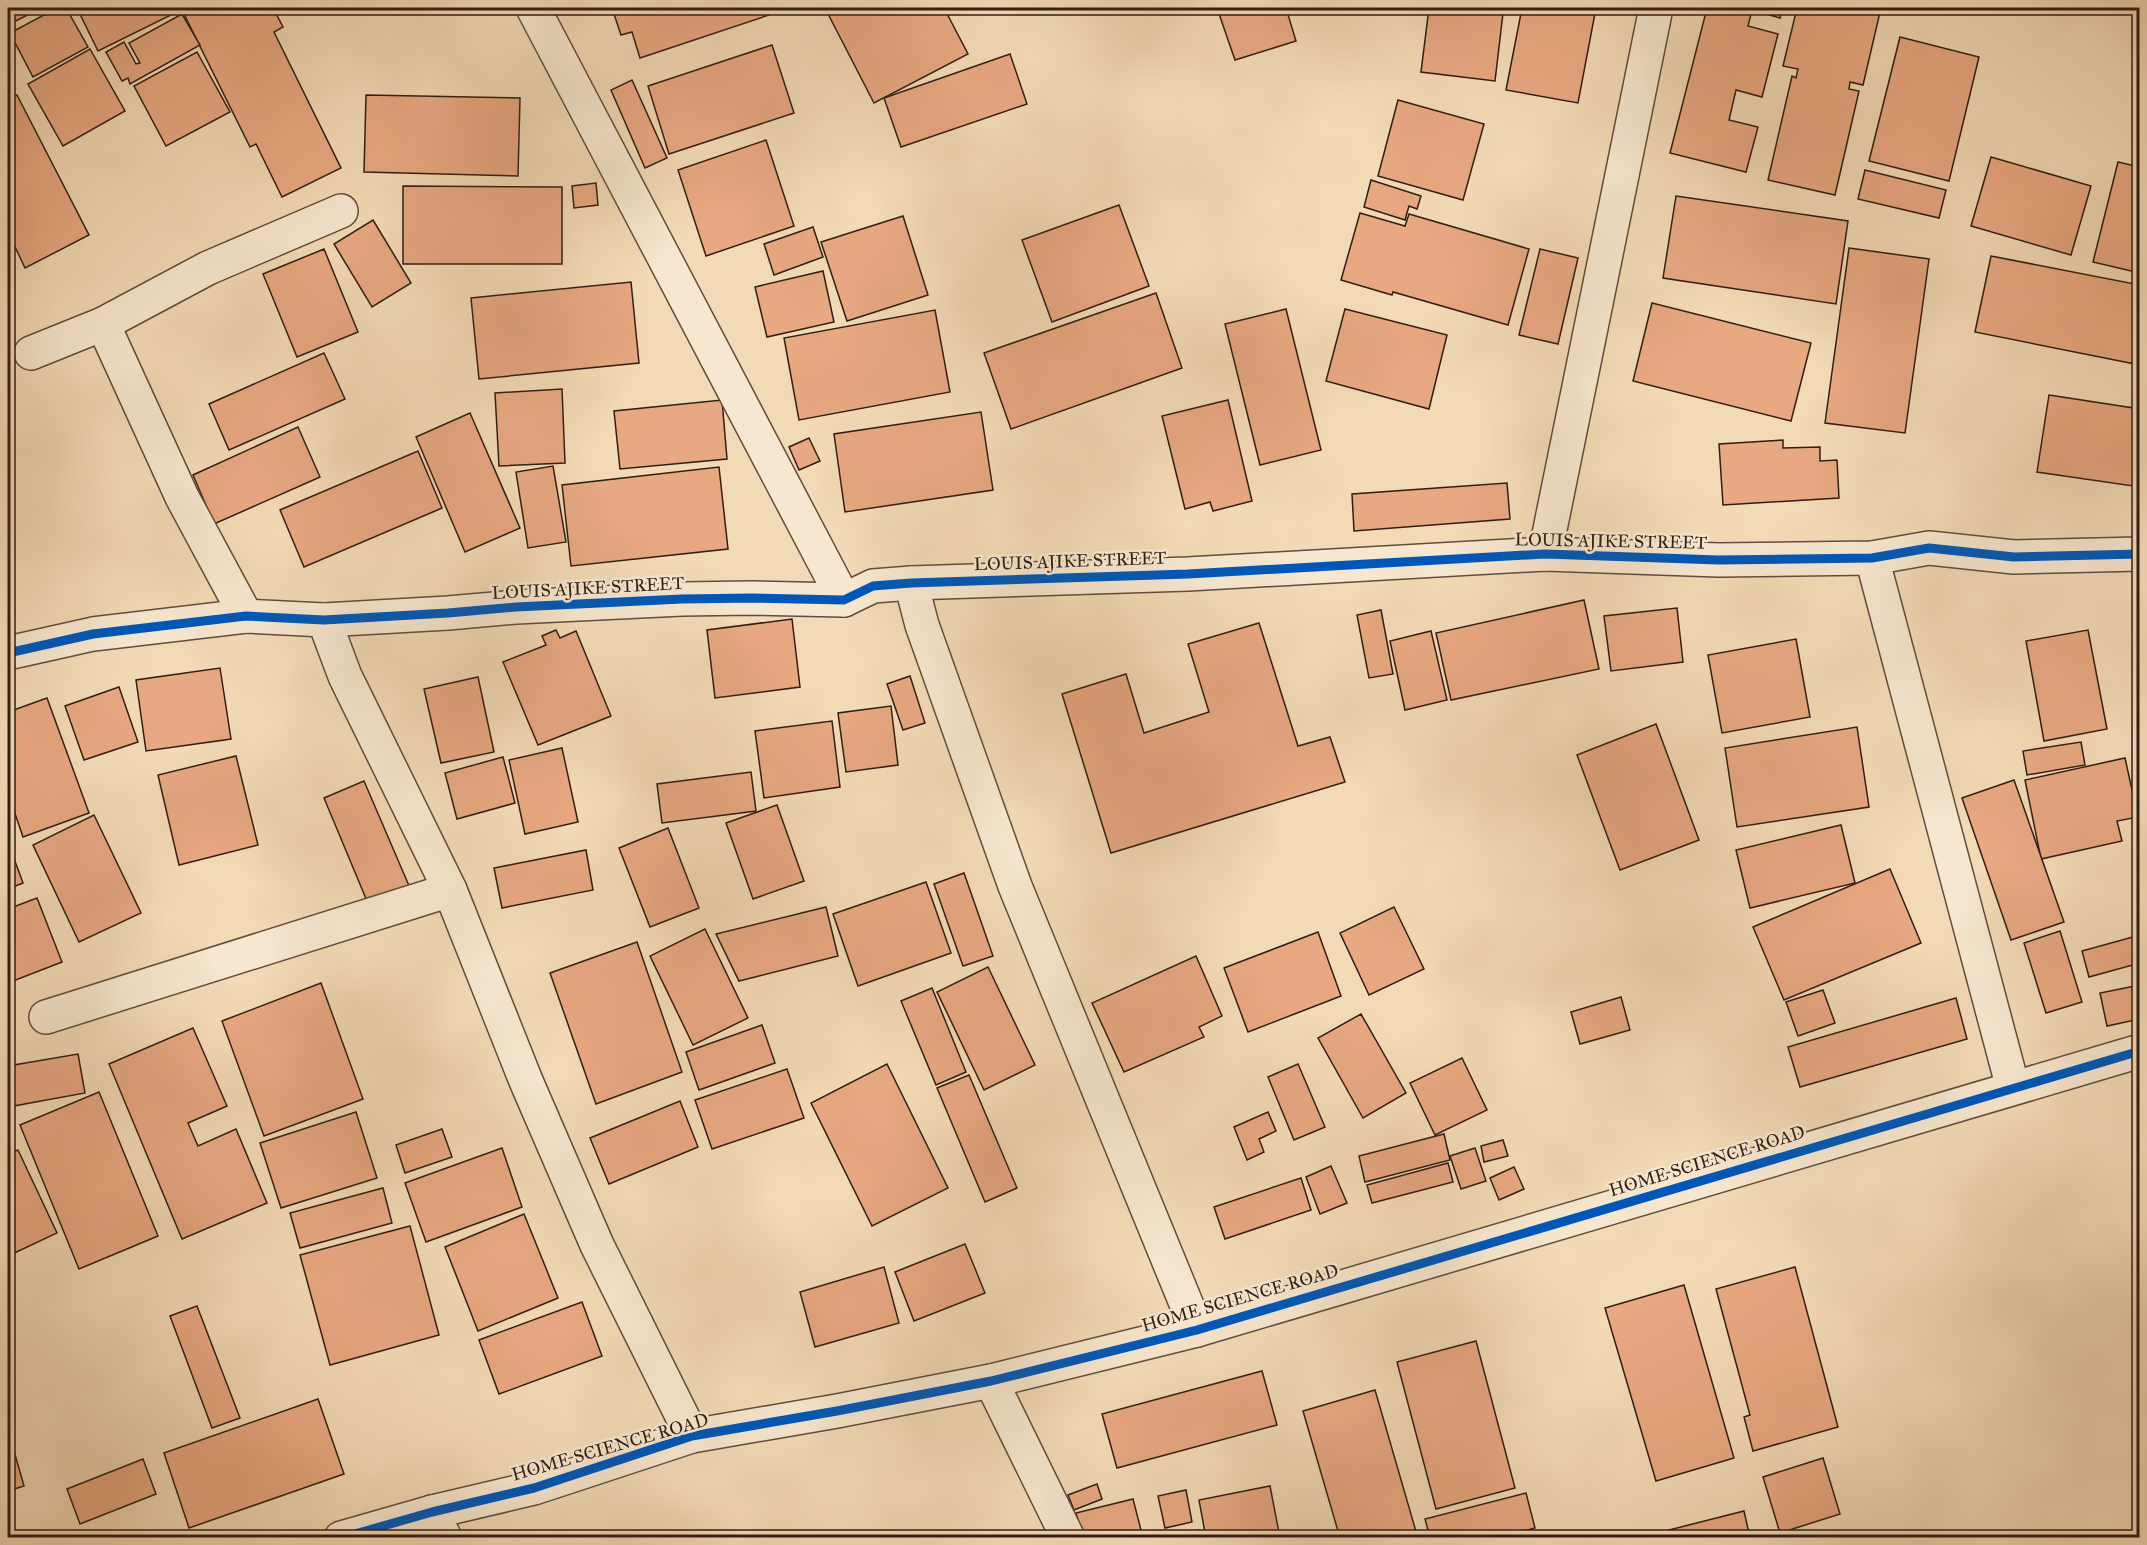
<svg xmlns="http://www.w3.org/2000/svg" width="2147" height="1545" viewBox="0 0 2147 1545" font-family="'IM FELL Great Primer',serif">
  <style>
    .building { fill: #e8a881; stroke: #311d14; stroke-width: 1.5 }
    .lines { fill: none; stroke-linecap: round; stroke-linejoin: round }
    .street-casing { stroke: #624c3c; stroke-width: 36 }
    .street { stroke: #f7e7d0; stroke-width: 33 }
    .cycleway-casing { stroke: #f7e7d0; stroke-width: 13 }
    .cycleway { stroke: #0057b8; stroke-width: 9 }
    .labels { text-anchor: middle; stroke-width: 5; stroke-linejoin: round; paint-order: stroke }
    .street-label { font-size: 18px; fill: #311d14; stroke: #f7e7d0 }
  </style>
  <rect width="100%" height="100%" fill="#f3dab6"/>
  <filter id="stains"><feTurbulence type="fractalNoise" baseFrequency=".00333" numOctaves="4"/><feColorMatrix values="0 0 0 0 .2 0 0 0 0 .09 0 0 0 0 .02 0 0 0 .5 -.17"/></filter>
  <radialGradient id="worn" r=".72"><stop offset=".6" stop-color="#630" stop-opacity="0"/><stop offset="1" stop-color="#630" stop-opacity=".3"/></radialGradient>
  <g class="building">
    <polygon points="8,8 41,8 8,25"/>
    <polygon points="57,8 66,8 88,47 33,77 10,33"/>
    <polygon points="77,8 172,8 175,13 98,51"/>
    <polygon points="181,8 273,8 283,27 274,32 341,168 282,197 256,144 250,147"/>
    <polygon points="625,8 783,8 784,10 640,58 632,32 621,35 614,14 626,10"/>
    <polygon points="825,8 944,8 968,54 874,103"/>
    <polygon points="1217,8 1286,8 1296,41 1235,60"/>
    <polygon points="1429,8 1457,8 1503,13 1495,81 1421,72"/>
    <polygon points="1522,8 1596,8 1578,103 1506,90"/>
    <polygon points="1707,8 1783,8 1780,18 1752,10 1748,26 1778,34 1762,97 1736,90 1729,120 1758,127 1746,172 1670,153"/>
    <polygon points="1797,8 1881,8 1863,85 1850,82 1849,89 1859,91 1835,195 1768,180 1792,76 1796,78 1798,69 1783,66"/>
    <polygon points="182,14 200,45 130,84 128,78 122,81 106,52 124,42 136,64 140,63 129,43"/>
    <polygon points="1900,37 1979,57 1949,181 1869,161"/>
    <polygon points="772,45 794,113 669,154 648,86"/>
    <polygon points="90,49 125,111 63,146 28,84"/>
    <polygon points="197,52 230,112 166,146 134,86"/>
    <polygon points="1010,54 1027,104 901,147 884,98"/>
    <polygon points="632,80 667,158 645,168 611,90"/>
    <polygon points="17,95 89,235 25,268 8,232 8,193 10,192 8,186 8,100"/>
    <polygon points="366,95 520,98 518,176 364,172"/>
    <polygon points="1398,100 1484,124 1463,200 1378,176"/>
    <polygon points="766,140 794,226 706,256 678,170"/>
    <polygon points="1991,157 2091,186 2071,255 1971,226"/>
    <polygon points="2118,162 2140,167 2140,273 2093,262"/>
    <polygon points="1865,170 1946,190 1939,218 1858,199"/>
    <polygon points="1371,180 1421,196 1417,209 1409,206 1405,220 1364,207"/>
    <polygon points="596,183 598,205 574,208 572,186"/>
    <polygon points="403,186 562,187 562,264 403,264"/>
    <polygon points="1676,196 1848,221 1836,304 1663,278"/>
    <polygon points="1119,205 1149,286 1052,322 1022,240"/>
    <polygon points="1360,213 1405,226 1409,214 1529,249 1508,325 1393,292 1392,295 1341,280"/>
    <polygon points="903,216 928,295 847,321 821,242"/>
    <polygon points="373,220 411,283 372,307 334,244"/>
    <polygon points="813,227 823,257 774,275 764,244"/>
    <polygon points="1849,248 1929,259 1905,433 1825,423"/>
    <polygon points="324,249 358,332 297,357 263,274"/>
    <polygon points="1540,249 1578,258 1558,344 1519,335"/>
    <polygon points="1991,256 2140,285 2140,365 1975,332"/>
    <polygon points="823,271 834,322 767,337 755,287"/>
    <polygon points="631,282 639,363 479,379 471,298"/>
    <polygon points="1156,293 1182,368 1011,429 984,353"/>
    <polygon points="1652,303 1811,343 1791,421 1633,381"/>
    <polygon points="1286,309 1321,450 1260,465 1225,324"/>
    <polygon points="1345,309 1447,335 1429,409 1326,381"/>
    <polygon points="935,310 950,392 799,420 784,338"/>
    <polygon points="324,353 345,399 229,450 209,404"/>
    <polygon points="562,389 565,463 499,466 495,393"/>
    <polygon points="2049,395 2140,409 2140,440 2133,486 2037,472"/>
    <polygon points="722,400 727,459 620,469 614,411"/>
    <polygon points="1228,400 1252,501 1213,511 1210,502 1185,509 1162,416"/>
    <polygon points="981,412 993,490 845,512 834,434"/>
    <polygon points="470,413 520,528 465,552 416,437"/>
    <polygon points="298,427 320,477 214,524 193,475"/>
    <polygon points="809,438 820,461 799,470 789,447"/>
    <polygon points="1783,440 1783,448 1820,447 1820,461 1837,460 1839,498 1723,505 1719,444"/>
    <polygon points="418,451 442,508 304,567 280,510"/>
    <polygon points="553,466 566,542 528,548 516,472"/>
    <polygon points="719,467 728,549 571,566 562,485"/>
    <polygon points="1507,483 1510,519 1354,531 1352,494"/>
    <polygon points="1584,600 1599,669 1451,700 1436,633"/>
    <polygon points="1677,608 1683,662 1611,671 1604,616"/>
    <polygon points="1381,610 1393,674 1369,678 1357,615"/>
    <polygon points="792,619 800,687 715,698 707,630"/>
    <polygon points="1259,623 1298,746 1330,737 1345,782 1111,853 1062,694 1126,674 1144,733 1209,712 1188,644"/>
    <polygon points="556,630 560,638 576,631 611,716 538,745 503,662 546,645 542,636"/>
    <polygon points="2088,630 2107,729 2044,741 2026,641"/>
    <polygon points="1431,631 1447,700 1405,710 1390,641"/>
    <polygon points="1796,639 1810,717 1722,733 1708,655"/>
    <polygon points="220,668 231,739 146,751 136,680"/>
    <polygon points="910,676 925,723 903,730 887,684"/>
    <polygon points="478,677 494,752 441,763 424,689"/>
    <polygon points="119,687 138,742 84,760 65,706"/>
    <polygon points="47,698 89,813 23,837 8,793 8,712"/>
    <polygon points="891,706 898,765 846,772 838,713"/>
    <polygon points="832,721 840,787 764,798 755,731"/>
    <polygon points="1656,724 1699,840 1620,870 1577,755"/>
    <polygon points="1857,727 1869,807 1737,827 1725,748"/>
    <polygon points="2081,742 2085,765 2027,775 2023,751"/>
    <polygon points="562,748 578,822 525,834 509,760"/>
    <polygon points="236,756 258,845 179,865 158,775"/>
    <polygon points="503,757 515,803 457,819 445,773"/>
    <polygon points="2125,758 2138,817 2117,821 2122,841 2041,859 2025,780"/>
    <polygon points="751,772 756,811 662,823 657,784"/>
    <polygon points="2014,780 2064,922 2011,940 1962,798"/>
    <polygon points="364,781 413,895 372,913 324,798"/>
    <polygon points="777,805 804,881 753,899 726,823"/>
    <polygon points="94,815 141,913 79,942 33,845"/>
    <polygon points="1841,825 1855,883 1750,908 1736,850"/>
    <polygon points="668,828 699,908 650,927 619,848"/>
    <polygon points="8,842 23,883 8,889"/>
    <polygon points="586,850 593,890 502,908 494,868"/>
    <polygon points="1890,869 1921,943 1784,1000 1753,927"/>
    <polygon points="964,873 993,956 963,966 934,884"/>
    <polygon points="926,882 951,953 858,986 833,914"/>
    <polygon points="37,898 62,962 8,983 8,909"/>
    <polygon points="826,907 838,956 739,981 716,934"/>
    <polygon points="1394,907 1424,969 1369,995 1340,933"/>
    <polygon points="705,929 748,1018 693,1045 650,956"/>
    <polygon points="2060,931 2082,1002 2046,1013 2024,943"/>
    <polygon points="1318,932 1341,996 1248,1032 1224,968"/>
    <polygon points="2140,935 2140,963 2089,977 2082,951"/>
    <polygon points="637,942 682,1072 596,1104 550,973"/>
    <polygon points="1196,956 1222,1016 1199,1027 1204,1037 1124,1072 1092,1003"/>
    <polygon points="988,967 1035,1065 984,1090 937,992"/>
    <polygon points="321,983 363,1099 264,1136 222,1021"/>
    <polygon points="2140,985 2140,1019 2107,1026 2100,993"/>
    <polygon points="932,988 966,1072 936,1085 901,1001"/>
    <polygon points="1823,990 1835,1023 1798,1036 1786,1002"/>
    <polygon points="1621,997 1630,1030 1580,1044 1571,1012"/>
    <polygon points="1956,998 1967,1039 1800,1087 1788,1047"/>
    <polygon points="1361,1014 1406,1093 1363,1118 1318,1038"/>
    <polygon points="762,1025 775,1063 699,1090 686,1052"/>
    <polygon points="193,1028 227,1106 188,1123 198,1146 236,1129 267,1203 182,1239 109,1064"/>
    <polygon points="78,1054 85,1093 8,1107 8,1066"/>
    <polygon points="1462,1058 1487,1110 1435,1135 1410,1083"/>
    <polygon points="887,1064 948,1188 872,1226 811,1103"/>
    <polygon points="1298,1064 1325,1127 1294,1140 1268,1077"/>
    <polygon points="787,1069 804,1118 712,1149 695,1100"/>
    <polygon points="969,1075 1017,1188 985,1202 937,1088"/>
    <polygon points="99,1092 158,1236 79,1269 20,1125"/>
    <polygon points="680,1101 698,1147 609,1184 590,1138"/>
    <polygon points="356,1112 377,1178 281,1208 260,1143"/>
    <polygon points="1268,1112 1276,1131 1259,1139 1264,1152 1247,1160 1234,1127"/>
    <polygon points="442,1129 452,1157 405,1173 396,1145"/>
    <polygon points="1444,1134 1450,1160 1365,1182 1359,1156"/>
    <polygon points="1503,1140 1508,1156 1484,1162 1481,1146"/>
    <polygon points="502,1148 522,1207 426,1242 405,1183"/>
    <polygon points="1475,1148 1486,1181 1461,1189 1450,1156"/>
    <polygon points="18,1150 57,1233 8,1256 8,1154"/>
    <polygon points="1448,1163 1453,1182 1372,1203 1367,1185"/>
    <polygon points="1331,1166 1347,1203 1320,1214 1306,1177"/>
    <polygon points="1514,1167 1524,1189 1499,1200 1490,1178"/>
    <polygon points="1301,1178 1311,1210 1225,1239 1214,1207"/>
    <polygon points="383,1188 392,1223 300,1248 290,1213"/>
    <polygon points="524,1214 558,1298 478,1331 445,1247"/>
    <polygon points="410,1226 439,1335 330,1365 300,1255"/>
    <polygon points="965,1244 985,1293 914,1321 895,1272"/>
    <polygon points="884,1267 899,1323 815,1347 800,1292"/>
    <polygon points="1795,1267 1838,1427 1753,1451 1744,1417 1750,1415 1716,1289"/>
    <polygon points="1684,1285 1734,1458 1656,1481 1605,1308"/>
    <polygon points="582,1302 602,1356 499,1394 479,1340"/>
    <polygon points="197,1306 240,1418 212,1428 170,1316"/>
    <polygon points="1476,1341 1515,1488 1436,1509 1397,1362"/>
    <polygon points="1262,1371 1277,1425 1117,1468 1102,1414"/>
    <polygon points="1375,1390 1417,1535 1408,1538 1340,1538 1303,1411"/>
    <polygon points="318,1399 344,1474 189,1528 164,1453"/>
    <polygon points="8,1430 24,1486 8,1491"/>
    <polygon points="1823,1458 1840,1514 1780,1533 1763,1477"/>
    <polygon points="143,1459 156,1494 80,1524 67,1489"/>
    <polygon points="1097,1484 1102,1499 1074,1510 1068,1495"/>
    <polygon points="1270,1486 1280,1538 1206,1538 1199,1500"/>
    <polygon points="1186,1490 1192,1522 1165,1528 1158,1496"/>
    <polygon points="1526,1493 1535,1528 1500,1538 1430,1538 1425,1519"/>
    <polygon points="1133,1499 1142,1534 1129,1538 1083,1538 1076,1513"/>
    <polygon points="1744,1511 1750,1538 1667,1538 1665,1531"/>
    <polygon points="1198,1530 1199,1538 1173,1538"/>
  </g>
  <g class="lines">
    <g class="street-casing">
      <g id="street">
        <polyline points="533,8 844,600"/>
        <polyline points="103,324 182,497 246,616"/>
        <polyline points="31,353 103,324 208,268 341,211"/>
        <polyline points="1545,554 1656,8"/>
        <polyline points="1872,558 2013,1088"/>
        <polyline points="911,583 922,625 1015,886 1197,1330"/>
        <polyline points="324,620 345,676 450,890 526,1081 597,1245 692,1436"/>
        <polyline points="8,653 93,634 246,616 324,620 448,613 516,607 682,599 752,598 844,600 873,586 911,583 1188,574 1545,554 1719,560 1872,558 1929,548 2014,557 2140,554"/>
        <polyline points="46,1017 450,890"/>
        <polyline points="991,1381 1068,1538"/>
        <polyline points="432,1512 445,1538"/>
        <polyline points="341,1538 432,1512 534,1488 692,1436 837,1411 991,1381 1197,1330 2140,1051"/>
      </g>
    </g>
    <use href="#street" class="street"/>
    <g class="cycleway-casing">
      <g id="cycleway">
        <polyline points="8,653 93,634 246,616 324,620 448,613 516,607 682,599 752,598 844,600 873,586 911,583 1188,574 1545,554 1719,560 1872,558 1929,548 2014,557 2140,554"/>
        <polyline points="341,1538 432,1512 534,1488 692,1436 837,1411 991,1381 1197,1330 2140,1051"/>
      </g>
    </g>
    <use href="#cycleway" class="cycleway"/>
  </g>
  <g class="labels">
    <g class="street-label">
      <text transform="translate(1611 541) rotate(1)" y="6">LOUIS AJIKE STREET</text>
      <text transform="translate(1070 561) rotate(-2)" y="6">LOUIS AJIKE STREET</text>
      <text transform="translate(588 588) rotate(-3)" y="6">LOUIS AJIKE STREET</text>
      <text transform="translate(1707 1161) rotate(-17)" y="6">HOME SCIENCE ROAD</text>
      <text transform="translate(1240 1298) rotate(-16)" y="6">HOME SCIENCE ROAD</text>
      <text transform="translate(610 1447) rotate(-16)" y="6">HOME SCIENCE ROAD</text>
    </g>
  </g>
  <rect width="2147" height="1545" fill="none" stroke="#f3dab6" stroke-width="30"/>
  <rect x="9" y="9" width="2129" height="1527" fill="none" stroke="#311d14" stroke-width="3"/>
  <rect x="15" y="15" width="2117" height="1515" fill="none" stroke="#311d14" stroke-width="1.5"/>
  <rect width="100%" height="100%" filter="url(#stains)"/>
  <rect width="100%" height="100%" fill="url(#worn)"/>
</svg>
